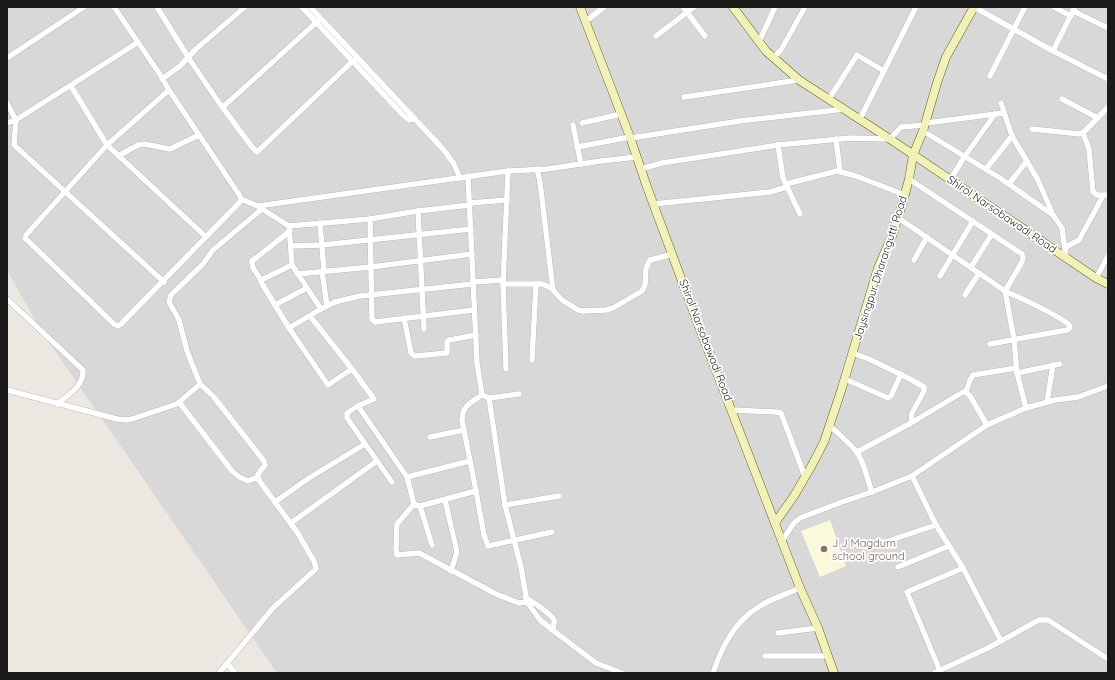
<svg xmlns="http://www.w3.org/2000/svg" width="1115" height="680" viewBox="0 0 1115 680" font-family="Quicksand,sans-serif">
  <style>
    .residential { fill: #d9d8d8 }
    .education { fill: #fbf9db }
    .lines { fill: none; stroke-linecap: round; stroke-linejoin: round }
    .street-casing { stroke: #9f9f9f; stroke-width: 6 }
    .secondary-casing { stroke: #62650f; stroke-width: 9 }
    .street { stroke: #fff; stroke-width: 5.5 }
    .secondary { stroke: #f2f1b9; stroke-width: 8 }
    .education-dot { fill: #8d6e63; stroke: #fff; stroke-width: 1.5 }
    .labels { text-anchor: middle; stroke-width: 3.5; stroke-linejoin: round; paint-order: stroke }
    .street-label { font-size: 11px; fill: #1b1b1b; stroke: #fff }
    .education-label { font-size: 11px; fill: #785e54; stroke: #fff; text-anchor: start }
  </style>
  <rect width="100%" height="100%" fill="#ece8e1"/>
  <polygon class="residential" points="7,7 1108,7 1108,673 277,673 40,329 7,270"/>
  <polygon class="education" points="830,520 846,566 820,577 801,531"/>
  <g class="lines">
    <g class="street-casing">
      <g id="street">
        <polyline points="114,7 161,76 169,90 240,196 241,199 258,206 508,171 547,169 601,161 637,157"/>
        <polyline points="157,7 188,57 220,104 252,147 257,152 357,57"/>
        <polyline points="302,7 403,115 409,120 415,119"/>
        <polyline points="310,7 443,149 454,164 460,178"/>
        <polyline points="683,7 705,36"/>
        <polyline points="974,7 1053,51 1108,79"/>
        <polyline points="1054,7 1071,16"/>
        <polyline points="1073,11 1108,28"/>
        <polyline points="586,21 604,7"/>
        <polyline points="656,36 694,7"/>
        <polyline points="759,42 775,7"/>
        <polyline points="1053,51 1075,7"/>
        <polyline points="7,58 84,7"/>
        <polyline points="773,58 781,50 805,7"/>
        <polyline points="990,76 1025,7"/>
        <polyline points="162,79 180,66 196,49 245,7"/>
        <polyline points="71,86 107,145 206,237"/>
        <polyline points="169,90 107,145 26,235 25,238 114,324 118,326 121,324 239,203 241,199"/>
        <polyline points="684,97 799,80"/>
        <polyline points="829,99 857,55 884,71"/>
        <polyline points="1062,99 1098,118"/>
        <polyline points="7,103 16,120 14,145 164,282"/>
        <polyline points="1001,103 1012,136 1038,180 1053,215"/>
        <polyline points="223,107 319,20"/>
        <polyline points="860,119 916,7"/>
        <polyline points="7,123 16,120 137,43"/>
        <polyline points="582,123 621,114"/>
        <polyline points="926,123 1004,113"/>
        <polyline points="573,125 581,164"/>
        <polyline points="1032,129 1080,134 1085,131 1108,107"/>
        <polyline points="923,131 1000,178 1053,215 1062,228 1066,257"/>
        <polyline points="1083,133 1089,149 1093,192 1097,195 1108,195"/>
        <polyline points="631,138 740,121 845,109"/>
        <polyline points="836,139 840,171"/>
        <polyline points="778,145 783,178 800,214"/>
        <polyline points="577,147 630,137"/>
        <polyline points="118,156 138,145 144,144 170,149 199,135"/>
        <polyline points="537,169 540,182 553,290"/>
        <polyline points="641,169 662,163 778,145 850,138 890,139 901,127 925,125"/>
        <polyline points="986,169 1012,136"/>
        <polyline points="468,176 477,363 482,395 489,398 505,505 521,567 527,602 540,620 550,628 596,663 622,673"/>
        <path d="M 909,179 L 1022,254 L 1023,257 L 1022,262 L 1005,291 C 1018,297 1063,317 1070,326 L 1069,329 L 1067,330 L 990,344"/>
        <polyline points="950,180 965,156 995,114"/>
        <polyline points="786,184 837,171 856,176 905,195"/>
        <polyline points="1009,184 1027,161"/>
        <polyline points="470,203 507,200"/>
        <polyline points="653,204 770,192 787,187"/>
        <polyline points="259,207 289,226 370,219 418,211 470,205"/>
        <polyline points="418,211 424,329"/>
        <polyline points="897,217 1005,291 1014,339 1017,373 1026,408"/>
        <polyline points="370,219 372,319 375,322 474,310"/>
        <polyline points="320,223 324,271"/>
        <polyline points="289,226 292,265 321,309"/>
        <polyline points="291,246 322,245 471,229"/>
        <polyline points="1066,247 1079,240 1103,196"/>
        <polyline points="914,260 927,237"/>
        <polyline points="292,265 261,280 261,282 289,328 328,385 352,369"/>
        <polyline points="971,267 992,234"/>
        <polyline points="322,271 327,306"/>
        <polyline points="297,274 371,267 472,254"/>
        <polyline points="940,276 973,221"/>
        <polyline points="1096,278 1108,256"/>
        <polyline points="261,280 253,268 252,261 290,231"/>
        <polyline points="473,282 503,280"/>
        <polyline points="503,284 542,284 551,288 562,300 578,310 583,311 606,310 613,308 642,291 645,285 646,268 650,260 673,254"/>
        <polyline points="965,295 979,273"/>
        <path d="M 7,299 L 83,370 C 84,386 68,395 57,404"/>
        <polyline points="275,305 307,288"/>
        <polyline points="310,316 352,369 374,399 358,406 407,477 414,504"/>
        <polyline points="404,318 411,353 415,356 447,353 447,342 449,340 476,335"/>
        <polyline points="289,328 321,309 335,302 360,296 473,284"/>
        <polyline points="852,353 869,359 910,379 924,387 924,391 912,413 911,423"/>
        <polyline points="532,360 536,284"/>
        <polyline points="506,369 503,284 508,171"/>
        <polyline points="1017,373 1060,364"/>
        <polyline points="845,379 888,398 891,396 901,374"/>
        <polyline points="7,390 117,419 127,420 132,419 177,404 200,384"/>
        <polyline points="966,392 970,380 973,375 1016,368"/>
        <polyline points="489,398 519,394"/>
        <polyline points="179,402 232,471 239,477 248,481 258,477"/>
        <polyline points="1047,402 1053,365"/>
        <polyline points="358,406 347,413 347,418 392,482"/>
        <polyline points="732,410 776,412 781,413 805,477"/>
        <path d="M 829,425 C 838,433 848,442 856,451 C 865,463 867,479 872,492"/>
        <polyline points="430,437 464,430"/>
        <polyline points="857,452 911,423 963,392 966,392 970,396 987,425"/>
        <polyline points="912,476 936,525 963,568 1001,641"/>
        <polyline points="407,477 470,461"/>
        <path d="M 476,491 L 462,420 C 462,406 471,402 482,395"/>
        <polyline points="445,500 457,552 451,571"/>
        <polyline points="275,502 309,478 365,444"/>
        <polyline points="505,505 559,496"/>
        <polyline points="420,506 432,545"/>
        <polyline points="291,523 377,461"/>
        <polyline points="782,541 794,523 800,518 842,502 872,492 912,476 987,425 1026,408 1055,400 1078,397 1108,386"/>
        <polyline points="888,541 936,525"/>
        <polyline points="898,567 949,546"/>
        <path d="M 525,597 C 531,601 552,614 554,620 C 555,623 553,627 552,630"/>
        <polyline points="527,602 519,603 496,594 419,553 397,555 396,549 397,524 414,504 420,506 476,491 484,535 488,546 552,532"/>
        <polyline points="778,633 818,628"/>
        <polyline points="765,656 827,656"/>
        <polyline points="227,663 235,673"/>
        <polyline points="940,671 907,592 963,568"/>
        <polyline points="219,673 273,608 316,569 314,561 297,532 258,479 258,474 265,465 264,461 213,396 200,384 187,351 179,320 169,302 171,295 203,264 213,250 262,209"/>
        <path d="M 713,673 C 722,646 735,621 760,606 C 772,598 787,594 800,588"/>
        <polyline points="934,673 988,648 1039,620 1048,620 1108,659"/>
      </g>
    </g>
    <g class="secondary-casing">
      <g id="secondary">
        <polyline points="580,7 630,137 647,187 698,324 800,588 818,628 834,673"/>
        <polyline points="733,7 766,51 799,80 890,139 1096,278 1108,284"/>
        <polyline points="775,523 794,496 812,465 824,442 841,391 878,268 892,236 904,198 909,179 913,155 923,131 937,83 946,57 974,7"/>
      </g>
    </g>
    <use href="#street" class="street"/>
    <use href="#secondary" class="secondary"/>
  </g>
  <circle class="education-dot" cx="824" cy="549" r="4"/>
  <g class="labels">
    <g class="street-label">
      <text transform="translate(1002 214) rotate(34)" y="4">Shirol Narsobawadi Road</text>
      <text transform="translate(880 268) rotate(-72)" y="4">Jaysingpur Dharangutti Road</text>
      <text transform="translate(706 340) rotate(69)" y="4">Shirol Narsobawadi Road</text>
    </g>
    <g class="education-label">
      <text x="832" y="547">J J Magdum<tspan x="832" dy="13">school ground</tspan></text>
    </g>
  </g>
  <rect width="1115" height="680" fill="none" stroke="#1b1b1b" stroke-width="16"/>
</svg>
